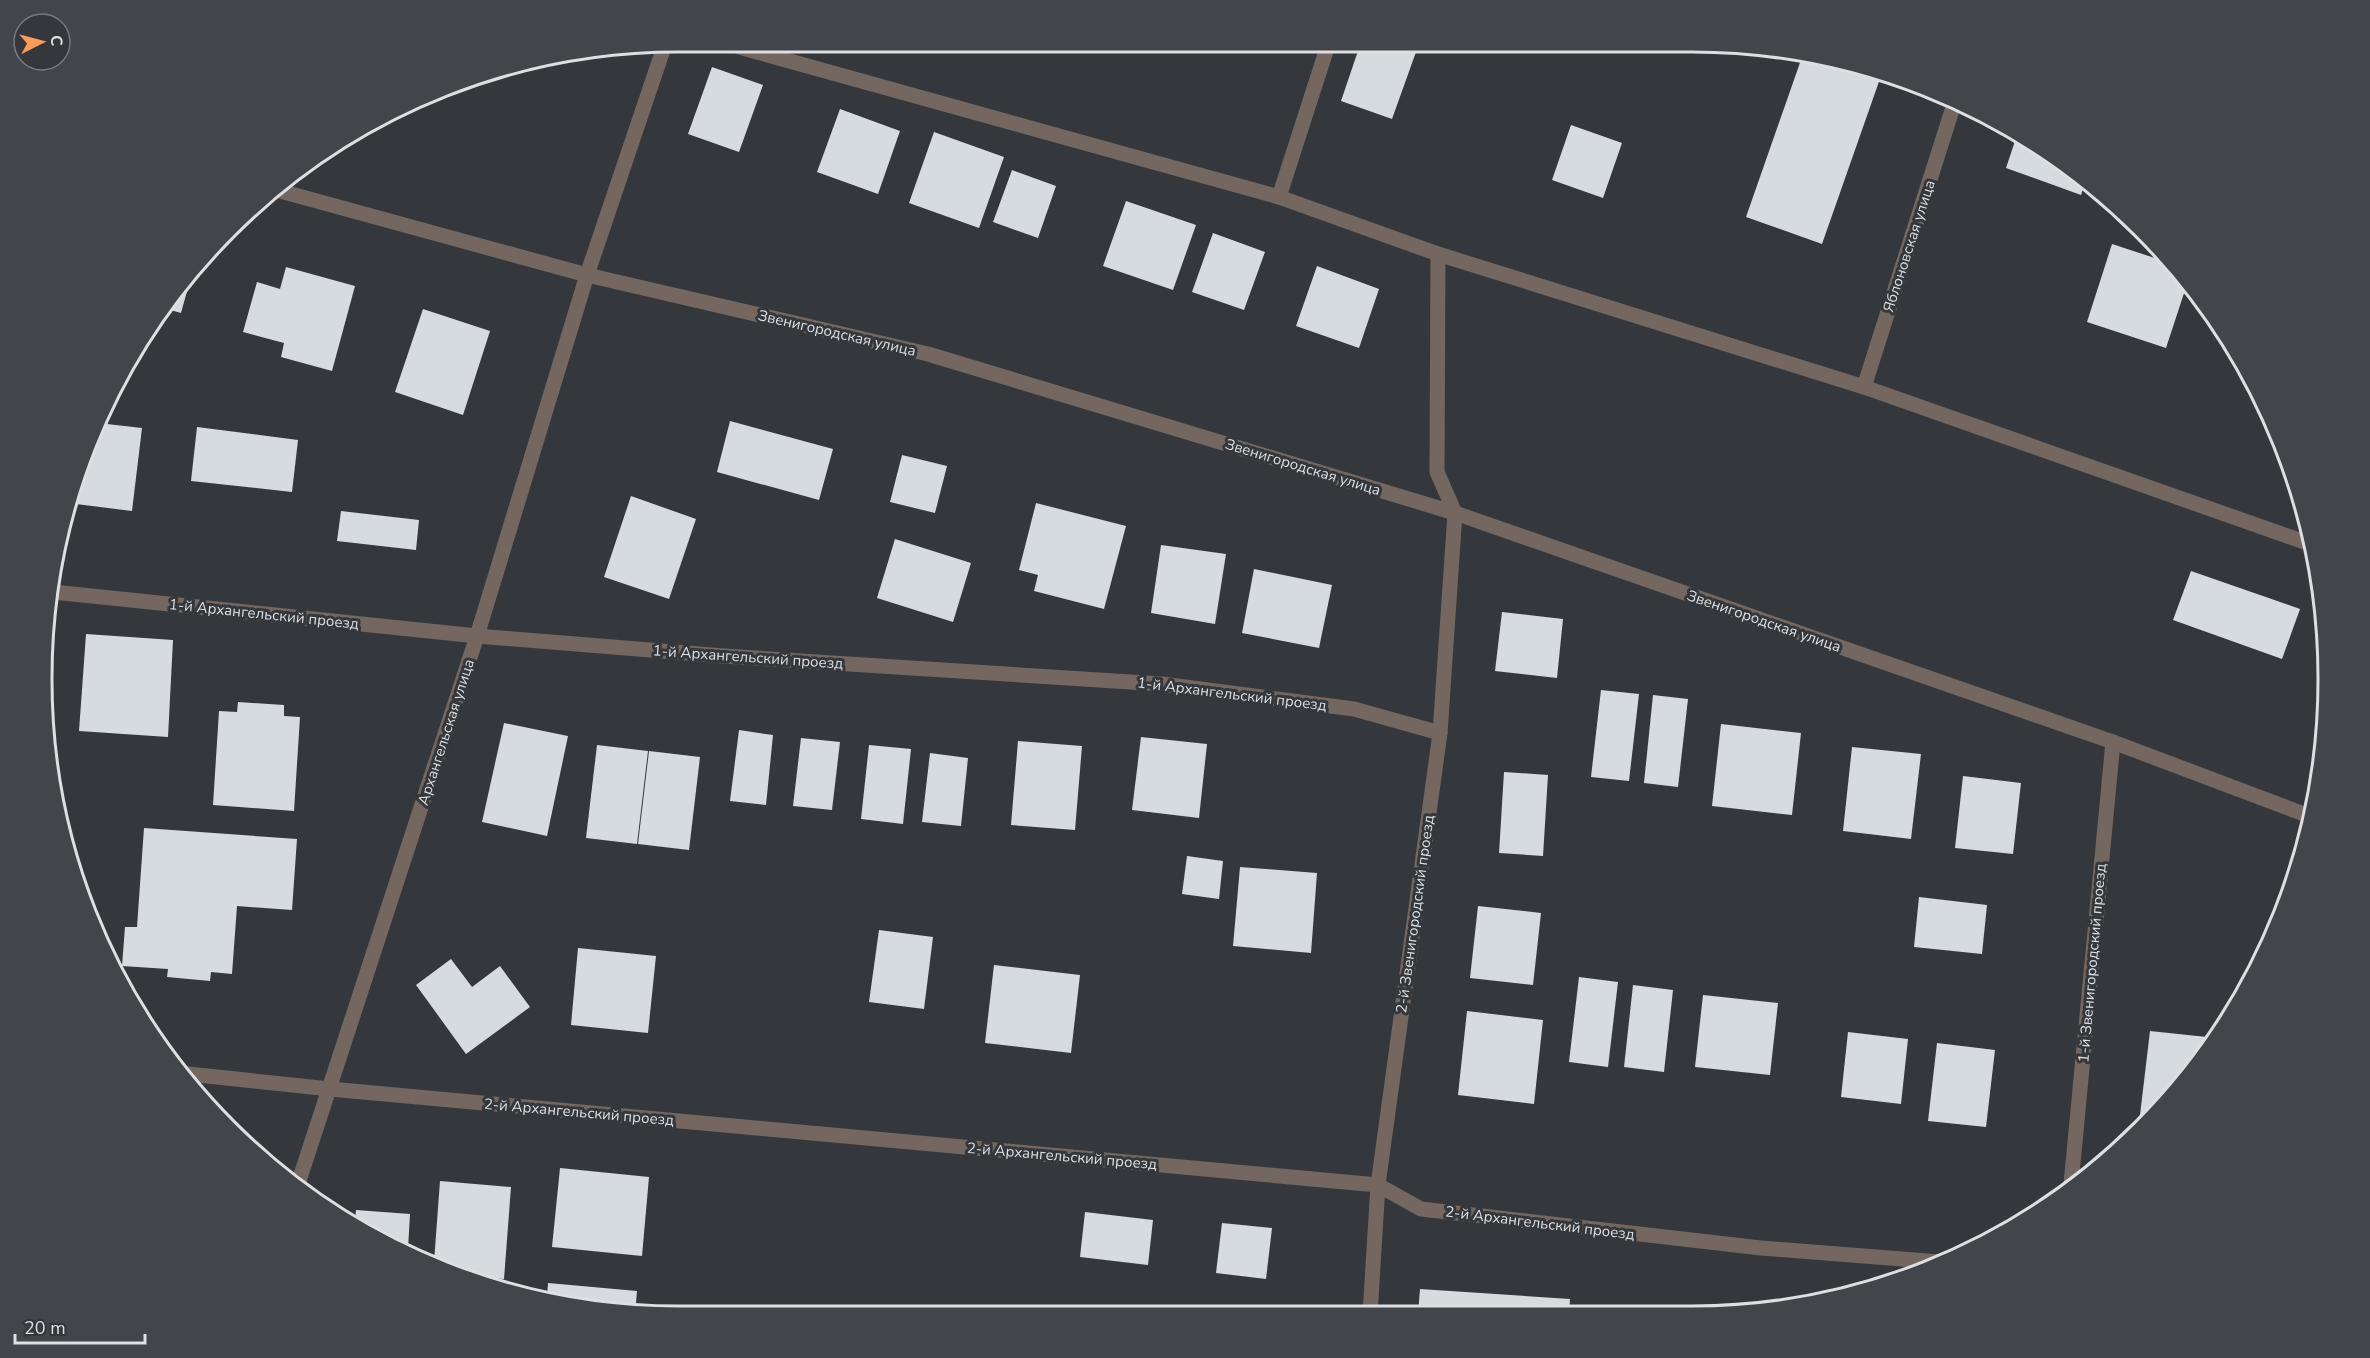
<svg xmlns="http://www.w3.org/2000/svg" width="2370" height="1358" viewBox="0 0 2370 1358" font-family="'Nunito Sans',sans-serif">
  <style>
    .building { fill: #d5dbdf }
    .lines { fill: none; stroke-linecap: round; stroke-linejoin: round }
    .minor { stroke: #736760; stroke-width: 15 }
    .labels { text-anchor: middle; stroke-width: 6; stroke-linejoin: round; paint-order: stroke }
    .street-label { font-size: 15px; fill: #dddfe2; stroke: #34383c }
    .rim { fill: none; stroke: #dddfe2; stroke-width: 3 }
  </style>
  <rect width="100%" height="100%" fill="#34383c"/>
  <g class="building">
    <polygon points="1360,45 1396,45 1416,52 1392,119 1341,101"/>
    <polygon points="1802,57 1882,73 1822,244 1746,217"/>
    <polygon points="712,67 763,85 739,152 688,134"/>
    <polygon points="840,109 900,131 878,194 817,172"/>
    <polygon points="1571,125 1622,143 1603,198 1552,180"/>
    <polygon points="934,132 1004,157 979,228 909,203"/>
    <polygon points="2017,135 2045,149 2085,182 2081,195 2006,168"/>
    <polygon points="1012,170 1056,186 1038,238 993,222"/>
    <polygon points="1126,201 1196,225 1173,290 1103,266"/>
    <polygon points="1213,233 1265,252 1244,310 1192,292"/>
    <polygon points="2112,244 2170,263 2187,284 2166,348 2087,322"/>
    <polygon points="1317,266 1379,289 1359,348 1296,326"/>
    <polygon points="286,267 355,286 332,371 281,357 284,343 243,332 257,282 280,289"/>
    <polygon points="192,273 181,313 163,308"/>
    <polygon points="423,309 490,331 463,415 395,392"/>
    <polygon points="2232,346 2240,362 2228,358"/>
    <polygon points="730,421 833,449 819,500 717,472"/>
    <polygon points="98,423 142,428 132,511 68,503"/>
    <polygon points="197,427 298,440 292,492 191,481"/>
    <polygon points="902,455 947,466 935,513 890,502"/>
    <polygon points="631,496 696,519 669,599 604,577"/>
    <polygon points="1036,503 1126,526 1104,609 1034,591 1038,575 1019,570"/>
    <polygon points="341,511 419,520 416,550 337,541"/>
    <polygon points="895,539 971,563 953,622 877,598"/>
    <polygon points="1161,545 1226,554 1215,624 1151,613"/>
    <polygon points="1254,569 1332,585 1319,648 1242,633"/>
    <polygon points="2191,571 2300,609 2282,659 2173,620"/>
    <polygon points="1502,612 1563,619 1557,678 1495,671"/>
    <polygon points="86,634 173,640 168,737 79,731"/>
    <polygon points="1601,690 1639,694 1629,781 1591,777"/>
    <polygon points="1653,695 1688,699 1678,787 1644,783"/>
    <polygon points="238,702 284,705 284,716 300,717 294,811 213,805 219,711 237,712"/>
    <polygon points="504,723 568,736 547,836 482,822"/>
    <polygon points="1721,724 1801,733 1792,815 1712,806"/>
    <polygon points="739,730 773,735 766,805 730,801"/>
    <polygon points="1141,737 1207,744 1199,818 1132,810"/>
    <polygon points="801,738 840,742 832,810 793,806"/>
    <polygon points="1018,741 1082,746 1075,830 1011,825"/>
    <polygon points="597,745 648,751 637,844 586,838"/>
    <polygon points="869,745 911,749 903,824 861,819"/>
    <polygon points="1852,747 1921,754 1911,839 1843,831"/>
    <polygon points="649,751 700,757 689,850 638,844"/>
    <polygon points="930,753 968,758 961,826 922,822"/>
    <polygon points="1504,772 1548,775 1543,856 1499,853"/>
    <polygon points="1963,776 2021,783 2013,854 1955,848"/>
    <polygon points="144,828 297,839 292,910 237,906 232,974 211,972 210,981 167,977 168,969 122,966 125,927 137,927"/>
    <polygon points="1187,856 1223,861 1219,899 1182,894"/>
    <polygon points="1240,867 1317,873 1311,953 1233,946"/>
    <polygon points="1919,897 1987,905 1982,954 1914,947"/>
    <polygon points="1478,906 1541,913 1533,985 1470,978"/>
    <polygon points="879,930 933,937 924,1009 869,1002"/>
    <polygon points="578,948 656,956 648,1033 571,1025"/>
    <polygon points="451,959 472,987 500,966 530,1007 466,1054 416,985"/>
    <polygon points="994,965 1080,975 1071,1053 985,1043"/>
    <polygon points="1579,977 1618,982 1608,1067 1569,1062"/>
    <polygon points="1633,985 1673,990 1664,1072 1624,1067"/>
    <polygon points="1703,995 1778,1003 1770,1075 1695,1067"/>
    <polygon points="1467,1011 1543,1020 1534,1104 1458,1095"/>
    <polygon points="2150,1031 2216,1038 2152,1116 2140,1115"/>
    <polygon points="1848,1032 1908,1039 1901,1104 1841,1097"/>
    <polygon points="1937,1043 1995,1050 1986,1127 1928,1121"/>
    <polygon points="560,1168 649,1177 642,1256 552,1247"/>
    <polygon points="440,1181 511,1187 504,1279 461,1276 434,1262"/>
    <polygon points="356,1210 410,1214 408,1249 355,1223"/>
    <polygon points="1085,1212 1153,1220 1148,1265 1080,1257"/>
    <polygon points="1222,1223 1272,1228 1266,1279 1216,1273"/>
    <polygon points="548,1283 637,1291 635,1314 547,1297"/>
    <polygon points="1420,1289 1570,1299 1569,1315 1418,1315"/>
  </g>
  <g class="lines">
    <g class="minor">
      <polyline points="739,47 1279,197 1438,254 1864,387 2313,545"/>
      <polyline points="273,189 587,275 928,354 1455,513 2113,742 2312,817"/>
      <polyline points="1279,197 1328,45"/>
      <polyline points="1864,387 1954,104"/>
      <polyline points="53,592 477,636 724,656 1162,684 1354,709 1440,733"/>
      <polyline points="179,1073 330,1089 1378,1185 1421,1209 1761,1248 1940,1262"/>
      <polyline points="2071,1184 2113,742"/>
      <polyline points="297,1187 477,636 587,275 664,47"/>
      <polyline points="1370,1315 1378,1185 1440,733 1455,513 1437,472 1438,254"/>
    </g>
  </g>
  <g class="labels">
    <g class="street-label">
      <text transform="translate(1909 246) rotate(-72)" y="5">Яблоновская улица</text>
      <text transform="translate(837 333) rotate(13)" y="5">Звенигородская улица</text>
      <text transform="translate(1303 467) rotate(17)" y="5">Звенигородская улица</text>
      <text transform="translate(264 614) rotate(6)" y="5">1-й Архангельский проезд</text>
      <text transform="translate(1764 621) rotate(19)" y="5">Звенигородская улица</text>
      <text transform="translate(748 657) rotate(4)" y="5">1-й Архангельский проезд</text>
      <text transform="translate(1232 694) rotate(7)" y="5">1-й Архангельский проезд</text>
      <text transform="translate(446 732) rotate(-72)" y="5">Архангельская улица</text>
      <text transform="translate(1415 914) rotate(-82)" y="5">2-й Звенигородский проезд</text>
      <text transform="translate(2092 963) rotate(-85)" y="5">1-й Звенигородский проезд</text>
      <text transform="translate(579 1112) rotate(5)" y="5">2-й Архангельский проезд</text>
      <text transform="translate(1062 1156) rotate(5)" y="5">2-й Архангельский проезд</text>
      <text transform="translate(1540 1223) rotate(7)" y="5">2-й Архангельский проезд</text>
    </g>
  </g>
  <path d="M0 0H2370V1358H0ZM678 52H1692A626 626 0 0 1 2318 678V680A626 626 0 0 1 1692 1306H678A626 626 0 0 1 52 680V678A626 626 0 0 1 678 52Z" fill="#424549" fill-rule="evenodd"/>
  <path class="rim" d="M678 52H1692A626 626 0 0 1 2318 678V680A626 626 0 0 1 1692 1306H678A626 626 0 0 1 52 680V678A626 626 0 0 1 678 52Z"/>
  <g transform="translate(42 42) rotate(84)"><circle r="28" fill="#34383c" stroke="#787b7e" stroke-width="1.5"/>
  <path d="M0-4.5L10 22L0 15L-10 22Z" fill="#fe9c57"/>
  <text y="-9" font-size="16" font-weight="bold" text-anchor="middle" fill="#dddfe2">С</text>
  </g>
  <path d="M15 1334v9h130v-9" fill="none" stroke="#dddfe2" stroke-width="3"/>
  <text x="24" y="1334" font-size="18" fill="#dddfe2" stroke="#34383c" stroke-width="4.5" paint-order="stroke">20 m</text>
</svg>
